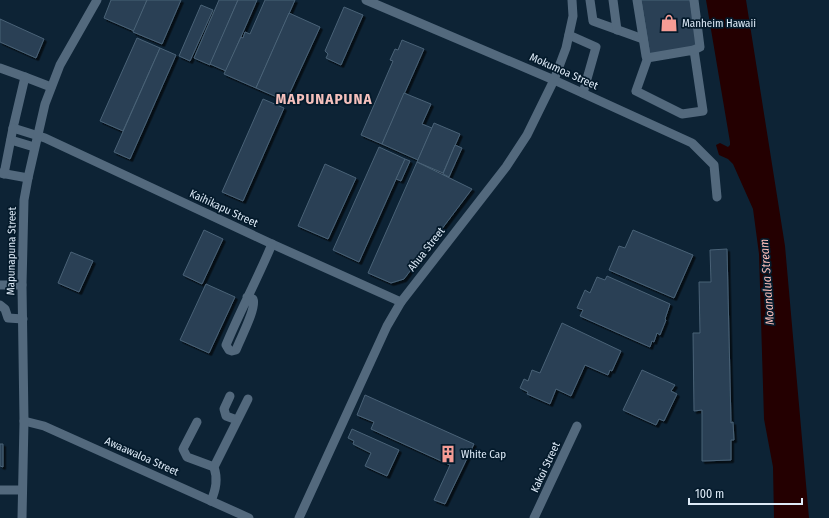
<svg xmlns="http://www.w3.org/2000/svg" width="829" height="518" viewBox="0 0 829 518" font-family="'Fira Sans Condensed',sans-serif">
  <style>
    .water { fill: #240001 }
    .building { fill: #294054; stroke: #4a6277; filter: url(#shadow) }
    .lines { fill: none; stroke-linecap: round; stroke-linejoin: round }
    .minor { stroke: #53697d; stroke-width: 9 }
    .labels { text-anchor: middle; stroke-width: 3.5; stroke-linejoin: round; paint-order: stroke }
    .poi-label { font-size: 11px; fill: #ddeaf7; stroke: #041a2b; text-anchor: start }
    .street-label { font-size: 11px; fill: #ddeaf7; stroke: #041a2b }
    .water-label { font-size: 12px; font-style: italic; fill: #fabcb7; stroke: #041a2b }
    .district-label { font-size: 15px; font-weight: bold; letter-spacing: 1px; fill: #f4c0bc; stroke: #041a2b }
  </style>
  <defs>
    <filter id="shadow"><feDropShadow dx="2.5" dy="2.5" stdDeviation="0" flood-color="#0009"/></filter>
  </defs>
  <rect width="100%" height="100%" fill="#0d2335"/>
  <polygon class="water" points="706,0 746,0 785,246 809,518 774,518 773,467 764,419 759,254 753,209 733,164 728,159 719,155 716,145 720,143 728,147 730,145 730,142"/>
  <g class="building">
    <polygon points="111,0 147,0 134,31 104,18"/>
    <polygon points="147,0 181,0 162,44 133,32"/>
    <polygon points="219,0 238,0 210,65 194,58"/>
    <polygon points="238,0 257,0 226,71 210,64"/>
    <polygon points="265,0 295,0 256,88 224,74 241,37 243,38 245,32 250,34"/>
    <polygon points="641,0 690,0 698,46 650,55"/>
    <polygon points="201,5 213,10 190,61 179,56"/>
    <polygon points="344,7 363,15 341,65 326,58 328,54 325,51"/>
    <polygon points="289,13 320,27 286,101 256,88"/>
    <polygon points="0,19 44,39 36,58 0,42"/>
    <polygon points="137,38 160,48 123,131 100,121"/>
    <polygon points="402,40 424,49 382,144 361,135 393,61 390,60 395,49 398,50"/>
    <polygon points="160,48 176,55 130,159 114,152"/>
    <polygon points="404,93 431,104 422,124 432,128 418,160 382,144"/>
    <polygon points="263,99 284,108 243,201 222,192"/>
    <polygon points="434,123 460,134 443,173 417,162"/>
    <polygon points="455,145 462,148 449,177 443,174"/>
    <polygon points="379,147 405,159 359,262 333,250"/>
    <polygon points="405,159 410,161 401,181 396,179"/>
    <polygon points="417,162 472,189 404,279 391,283 368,273"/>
    <polygon points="325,164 356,178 328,239 298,226"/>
    <polygon points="204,230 223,239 202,284 183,275"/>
    <polygon points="633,230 693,255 674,298 609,270 619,246 625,248"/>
    <polygon points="727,249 731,423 733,422 734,440 731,440 731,460 702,461 702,410 694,411 693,333 700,333 699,282 711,282 710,250"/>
    <polygon points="71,252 93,261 79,292 58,283"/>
    <polygon points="607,276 670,304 665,319 666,320 660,335 657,333 654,342 652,341 650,347 580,316 583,310 577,308 585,290 590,293 597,277 605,280"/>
    <polygon points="206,284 235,297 209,353 180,340"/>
    <polygon points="562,323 621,351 612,371 610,370 608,375 585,365 571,396 556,389 550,404 527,394 528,392 520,388 524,379 528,381 532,370 540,373"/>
    <polygon points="642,370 675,385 671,391 677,394 664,421 659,419 656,425 623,410"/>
    <polygon points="365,395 474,444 445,504 434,500 450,465 371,429 374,422 357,415"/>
    <polygon points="352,429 399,450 387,476 365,466 371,453 353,444 354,441 348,438"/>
    <polygon points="0,444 3,444 3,467 0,466"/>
  </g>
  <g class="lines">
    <g class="minor">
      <polyline points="366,0 554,80 692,143 714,165 717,197"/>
      <polyline points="590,0 593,21 643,39"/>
      <polyline points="613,0 617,30"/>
      <polyline points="637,0 646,56 647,60 636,91 682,114 703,111 694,50 647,58"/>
      <polyline points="569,35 596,47 583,93"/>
      <polyline points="694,50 700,47 694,0"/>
      <polyline points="0,68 25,77 13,128 45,138 272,244 401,302"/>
      <polyline points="25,77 51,87"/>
      <polyline points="11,140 34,147"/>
      <polyline points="0,173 28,178"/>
      <polyline points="4,174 13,128"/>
      <polyline points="0,285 22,285"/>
      <path d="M 247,297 L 253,299 C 257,308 240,339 236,350 L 232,351 L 229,350 L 226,345 C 240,311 258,278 272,244"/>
      <polyline points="0,305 5,309 8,318 23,319"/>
      <polyline points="230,396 224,409 226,416 237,420"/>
      <polyline points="24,421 44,426 249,518"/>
      <polyline points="197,422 183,449 187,457 214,467"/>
      <polyline points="0,490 22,490"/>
      <path d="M 211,501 C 216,489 218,479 214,467 L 248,399"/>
      <polyline points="22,518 24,421 22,285 24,200 28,178 45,104 60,65 97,0"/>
      <polyline points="299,518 387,326 401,302 506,167 527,135 554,80 566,48 573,16 572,0"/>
      <polyline points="534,518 577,426"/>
    </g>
  </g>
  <defs>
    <g id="shop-bare" transform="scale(1.38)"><path d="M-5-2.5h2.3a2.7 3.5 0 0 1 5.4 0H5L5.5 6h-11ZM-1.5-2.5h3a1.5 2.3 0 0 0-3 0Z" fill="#f59c95" stroke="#041a2b" stroke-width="2.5" paint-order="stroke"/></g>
    <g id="building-bare" transform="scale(1.38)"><path d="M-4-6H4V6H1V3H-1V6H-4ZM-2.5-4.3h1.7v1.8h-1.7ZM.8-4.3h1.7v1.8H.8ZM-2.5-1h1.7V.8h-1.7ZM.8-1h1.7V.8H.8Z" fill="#f59c95" stroke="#041a2b" stroke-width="2.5" paint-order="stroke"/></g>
  </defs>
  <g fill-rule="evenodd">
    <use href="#shop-bare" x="669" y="23"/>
    <use href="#building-bare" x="448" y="454"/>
  </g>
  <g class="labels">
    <g class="poi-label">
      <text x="682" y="27">Manheim Hawaii</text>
      <text x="461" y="458">White Cap</text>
    </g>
    <g class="street-label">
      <text transform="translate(564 71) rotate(24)" y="4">Mokumoa Street</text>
      <text transform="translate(224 208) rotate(25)" y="4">Kaihikapu Street</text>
      <text transform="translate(426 249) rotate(-52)" y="4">Ahua Street</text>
      <text transform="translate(11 251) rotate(-89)" y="4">Mapunapuna Street</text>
      <text transform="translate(142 456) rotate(24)" y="4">Awaawaloa Street</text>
      <text transform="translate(545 467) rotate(-65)" y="4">Kakoi Street</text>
    </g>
    <g class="water-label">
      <text transform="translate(767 282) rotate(-94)" y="4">Moanalua Stream</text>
    </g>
    <g class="district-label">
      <text x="324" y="104">MAPUNAPUNA</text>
    </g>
  </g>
  <path d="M689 498v6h113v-6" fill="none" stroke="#ddeaf7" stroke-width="2"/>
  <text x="695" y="498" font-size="12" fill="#ddeaf7" stroke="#041a2b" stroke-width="3" paint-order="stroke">100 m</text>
</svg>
